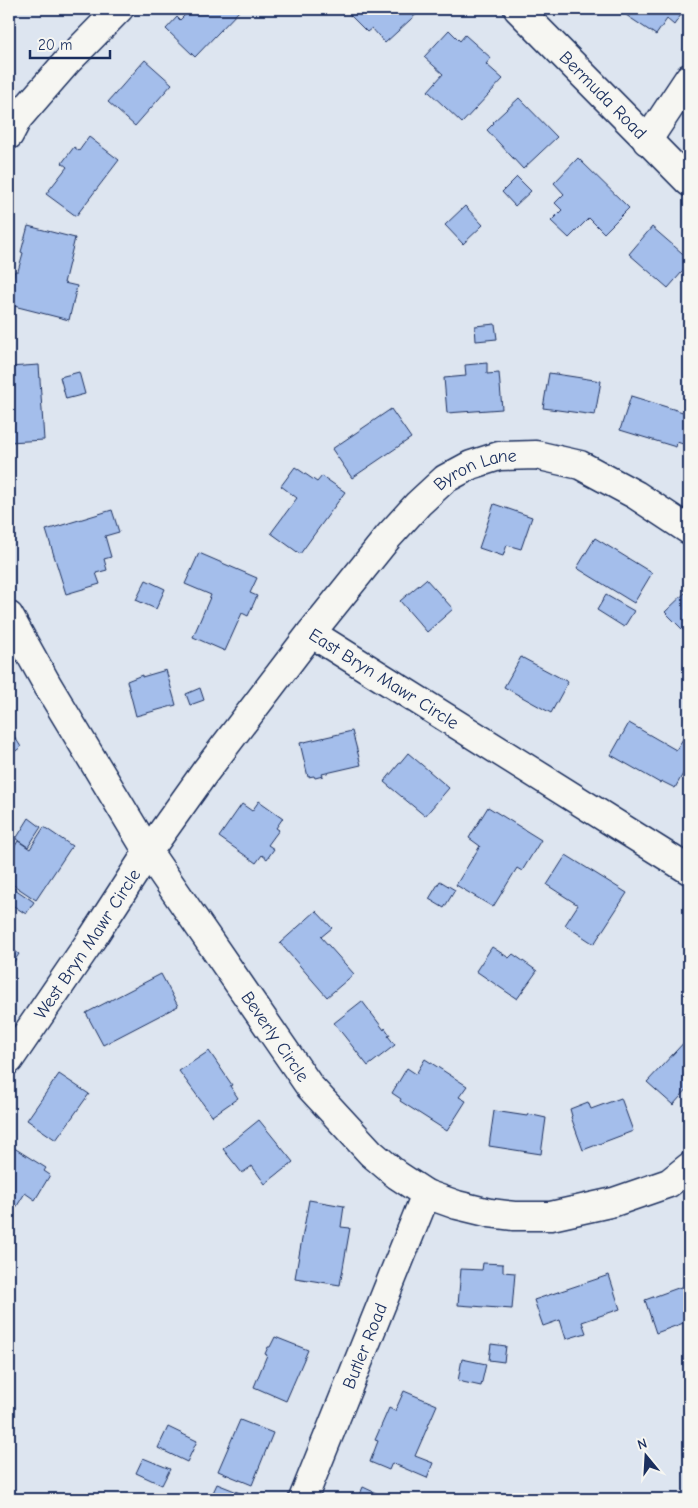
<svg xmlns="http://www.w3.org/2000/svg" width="698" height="1508" viewBox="0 0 698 1508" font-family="'Comic Neue',sans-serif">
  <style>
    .building { fill: #a4beeb; stroke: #1b2f5e }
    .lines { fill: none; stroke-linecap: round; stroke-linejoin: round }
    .minor-casing { stroke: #1b2f5e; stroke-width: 31 }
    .minor { stroke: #f6f6f2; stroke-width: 28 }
    .labels { text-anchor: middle; stroke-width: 4; stroke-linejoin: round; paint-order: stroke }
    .street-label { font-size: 18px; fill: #1b2f5e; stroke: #f6f6f2 }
  </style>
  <rect width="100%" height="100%" fill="#dde5f0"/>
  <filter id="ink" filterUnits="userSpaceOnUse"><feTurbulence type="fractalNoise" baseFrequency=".02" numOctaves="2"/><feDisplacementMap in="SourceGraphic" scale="10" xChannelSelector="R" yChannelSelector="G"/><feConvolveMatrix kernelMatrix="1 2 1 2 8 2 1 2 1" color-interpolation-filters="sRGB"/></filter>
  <g filter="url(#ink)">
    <g class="building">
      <polygon points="191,9 241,9 195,57 166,29 177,17 180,20"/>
      <polygon points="348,9 422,9 385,43 372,28 367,32 346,11"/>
      <polygon points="631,9 685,9 674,25 667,19 656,35 626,15"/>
      <polygon points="449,30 460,41 465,35 491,58 486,64 503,79 462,123 428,91 443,74 424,57"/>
      <polygon points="145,60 172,84 135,126 108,102"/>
      <polygon points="519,98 557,137 523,169 487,130 494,123 493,122"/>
      <polygon points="89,137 119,160 76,216 46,194 67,167 62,163 74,147 79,151"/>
      <polygon points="578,158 629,208 604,233 589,218 569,238 551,221 562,210 555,203 564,194 554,183"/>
      <polygon points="517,177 531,191 515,206 502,192"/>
      <polygon points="465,206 483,225 463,244 445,225"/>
      <polygon points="28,226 75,238 64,283 77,286 69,320 10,305 14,288 10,287 15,271 18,271 23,253 21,252"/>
      <polygon points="652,227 689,259 689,264 668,288 629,254"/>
      <polygon points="495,324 497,339 476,341 475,326"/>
      <polygon points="487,363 487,374 499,373 502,409 447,413 444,378 466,376 465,365"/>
      <polygon points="39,365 44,440 9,442 9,367"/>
      <polygon points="79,372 85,394 66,399 60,377"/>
      <polygon points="549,373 601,381 595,415 543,408"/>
      <polygon points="631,396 686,413 685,416 689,417 689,446 677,442 676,447 620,430"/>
      <polygon points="391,409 411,438 352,478 332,449"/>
      <polygon points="295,467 317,482 322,476 345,492 300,554 271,533 297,498 281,486"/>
      <polygon points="494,504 532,517 521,549 507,545 503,556 479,548"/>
      <polygon points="112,510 119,532 105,536 111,557 104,559 107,570 96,573 100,584 66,594 46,530"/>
      <polygon points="595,538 652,573 634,603 577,568"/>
      <polygon points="199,553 257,578 250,593 257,596 248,616 242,613 225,651 193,637 211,595 185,584"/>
      <polygon points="426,579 453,609 427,632 400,601"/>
      <polygon points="146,580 165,589 156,609 136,600"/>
      <polygon points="689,589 689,636 665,612"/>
      <polygon points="606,595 634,611 624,627 597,610"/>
      <polygon points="521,657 568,682 551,713 504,687"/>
      <polygon points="166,670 176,705 136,716 127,681 142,675 142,677"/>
      <polygon points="200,688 204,700 190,705 186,694"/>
      <polygon points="629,723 676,750 683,739 689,743 689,763 675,788 661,781 660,783 611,755"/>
      <polygon points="9,728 21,747 9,756"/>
      <polygon points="352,731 361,765 322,774 323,776 315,778 314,776 308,777 300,743"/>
      <polygon points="408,753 449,788 425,816 384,782"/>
      <polygon points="259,801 283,818 276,828 279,830 268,845 274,849 267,859 262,855 256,863 219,837 242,804 252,811"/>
      <polygon points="488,807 541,840 522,871 517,868 493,907 456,885 480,846 469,838"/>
      <polygon points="29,818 41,827 28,847 16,839"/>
      <polygon points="44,827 72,846 36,900 9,882 9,879 14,871 9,867 9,856 18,841 30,849"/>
      <polygon points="566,855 627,893 594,944 565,925 578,905 547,885"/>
      <polygon points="440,881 455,890 444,908 429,899"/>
      <polygon points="12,887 34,902 26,914 9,903 9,891"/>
      <polygon points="316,911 332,928 321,937 354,974 327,997 280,943"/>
      <polygon points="9,947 19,954 9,969"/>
      <polygon points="492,947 509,958 513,954 537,971 517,999 476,971"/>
      <polygon points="161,974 178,1006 103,1045 86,1013"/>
      <polygon points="362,1001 384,1030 385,1028 390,1035 388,1036 395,1045 368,1066 334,1023"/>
      <polygon points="689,1037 689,1087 673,1105 647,1082"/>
      <polygon points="209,1051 232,1085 230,1086 238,1098 212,1116 179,1071"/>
      <polygon points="425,1059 467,1086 459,1097 466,1101 447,1131 400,1101 401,1099 392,1093 407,1068 416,1074"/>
      <polygon points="59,1074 89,1094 56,1140 27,1120"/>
      <polygon points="621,1098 633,1131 583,1150 571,1117 572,1116 570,1109 588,1102 591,1109"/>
      <polygon points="494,1111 527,1116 528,1114 546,1118 541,1154 489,1146"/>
      <polygon points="259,1120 293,1162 265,1184 252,1166 242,1173 223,1149"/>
      <polygon points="11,1146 46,1168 44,1171 50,1175 35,1200 25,1193 9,1219 9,1151"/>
      <polygon points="309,1200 344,1206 341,1227 350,1228 340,1285 295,1278"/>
      <polygon points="483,1263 503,1264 503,1272 515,1273 512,1309 458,1305 461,1269 482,1270"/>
      <polygon points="609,1275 620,1309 582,1322 586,1333 566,1339 560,1320 543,1326 534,1300"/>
      <polygon points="689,1284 689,1321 656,1333 645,1300"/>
      <polygon points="275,1337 308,1350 286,1401 254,1387 267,1355 265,1354 268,1347 270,1347"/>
      <polygon points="491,1344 506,1346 504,1362 489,1360"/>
      <polygon points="462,1359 486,1364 481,1386 458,1381"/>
      <polygon points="404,1391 437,1405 415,1456 433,1463 427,1478 392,1463 389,1470 370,1462 378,1441 375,1440 389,1408 395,1411"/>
      <polygon points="240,1420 273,1433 252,1485 218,1471"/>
      <polygon points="168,1427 197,1441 187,1462 158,1448"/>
      <polygon points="143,1458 170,1469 162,1485 136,1473"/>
      <polygon points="217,1484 245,1495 243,1499 207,1499 209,1496 211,1497"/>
      <polygon points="363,1487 389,1499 358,1499"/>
    </g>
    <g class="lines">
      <g class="minor-casing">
        <g id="minor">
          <path id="s1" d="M 518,9 L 689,182"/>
          <polyline points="9,135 18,118 66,63 119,9"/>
          <polyline points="647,141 689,78"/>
          <path id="s2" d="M 9,616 L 48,686 L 148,852 L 310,1087 L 371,1153 L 397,1175 L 426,1194 L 457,1205 L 490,1213 L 514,1216 L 551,1216 L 614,1202 L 669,1183 L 689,1167"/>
          <path id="s3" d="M 311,633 L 689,870"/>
          <path id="s4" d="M 9,1060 L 93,937 L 148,852 L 205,772 L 311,633 L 388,537 L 418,504 L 445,479 L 471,465 L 499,456 L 536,455 L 580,465 L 636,495 L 689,530"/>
          <path id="s5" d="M 303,1499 L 426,1194"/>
        </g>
      </g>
      <use href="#minor" class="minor"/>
    </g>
  </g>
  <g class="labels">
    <g class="street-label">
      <text dy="6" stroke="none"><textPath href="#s1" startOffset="121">Bermuda Road</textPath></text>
      <text dy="6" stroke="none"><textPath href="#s4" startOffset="760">Byron Lane</textPath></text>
      <text dy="6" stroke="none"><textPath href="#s3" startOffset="86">East Bryn Mawr Circle</textPath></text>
      <text dy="6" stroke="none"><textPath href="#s4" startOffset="140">West Bryn Mawr Circle</textPath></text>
      <text dy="6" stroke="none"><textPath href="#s2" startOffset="498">Beverly Circle</textPath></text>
      <text dy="6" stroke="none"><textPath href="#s5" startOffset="165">Butler Road</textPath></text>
    </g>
  </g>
  <rect width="698" height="1508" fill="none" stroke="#f6f6f2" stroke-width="30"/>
  <rect x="15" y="15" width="668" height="1478" fill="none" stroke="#1b2f5e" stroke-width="2" filter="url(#ink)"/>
  <g transform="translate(646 1456) rotate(342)" stroke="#f6f6f2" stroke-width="4" paint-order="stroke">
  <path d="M0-4L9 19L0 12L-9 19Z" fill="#1b2f5e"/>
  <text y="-8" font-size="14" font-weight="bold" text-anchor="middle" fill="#1b2f5e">N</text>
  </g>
  <path d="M30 50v8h80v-8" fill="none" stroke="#1b2f5e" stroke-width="2.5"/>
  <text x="38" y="50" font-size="15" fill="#1b2f5e" stroke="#f6f6f2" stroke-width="4" paint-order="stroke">20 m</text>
</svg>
